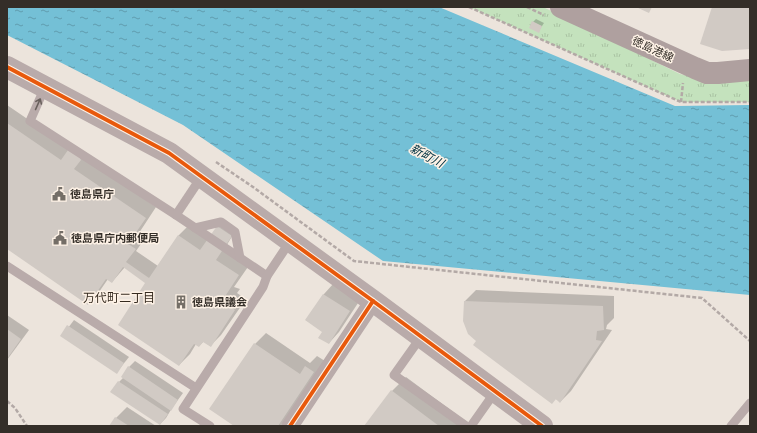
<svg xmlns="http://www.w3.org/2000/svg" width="757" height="433" viewBox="0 0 757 433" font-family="'DejaVu Sans','Noto Sans JP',sans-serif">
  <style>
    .park { fill: url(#park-tufts) }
    .water { fill: url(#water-ripples) }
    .shadow { fill: #0003 }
    .building { fill: #d1cac4 }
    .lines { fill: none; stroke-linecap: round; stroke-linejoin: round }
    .path { stroke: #b3a9a6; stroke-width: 2.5; stroke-dasharray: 4 2; stroke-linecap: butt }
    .service { stroke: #b9abaa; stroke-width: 9 }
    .minor { stroke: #b9abaa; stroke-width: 17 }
    .tertiary { stroke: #b9abaa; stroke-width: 22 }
    .secondary { stroke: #afa09f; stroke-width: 22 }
    .cycleway-casing { stroke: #fef2e6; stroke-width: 6 }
    .cycleway { stroke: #e8590c; stroke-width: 4 }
    .oneway { stroke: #69605c }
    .labels { text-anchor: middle; stroke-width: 3; stroke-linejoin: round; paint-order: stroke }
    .street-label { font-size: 11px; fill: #342e28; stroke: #fef2e6 }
    .poi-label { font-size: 11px; font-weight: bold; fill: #342e28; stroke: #fef2e6; text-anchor: start }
    .water-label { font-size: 12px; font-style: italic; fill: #003241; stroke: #fef2e6 }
    .neighbourhood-label { font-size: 12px; fill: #352a1f; stroke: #fef2e6 }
  </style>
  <defs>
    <pattern id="park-tufts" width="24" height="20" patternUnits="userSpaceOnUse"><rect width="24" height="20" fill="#c4e2bd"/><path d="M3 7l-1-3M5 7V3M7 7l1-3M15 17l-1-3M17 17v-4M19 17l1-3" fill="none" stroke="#a9c2a2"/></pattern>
    <pattern id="water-ripples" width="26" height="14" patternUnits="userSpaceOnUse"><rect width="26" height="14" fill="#74c0d6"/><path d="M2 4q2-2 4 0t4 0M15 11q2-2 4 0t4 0" fill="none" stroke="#609cae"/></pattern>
  </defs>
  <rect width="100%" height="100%" fill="#ece4dc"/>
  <polygon class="park" points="469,7 543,7 680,74 714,82 750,79 750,102 681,102"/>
  <polygon class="water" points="7,7 439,7 675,106 750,105 750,295 383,261 183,125 7,35"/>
  <g class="shadow">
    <polygon points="536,19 544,23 538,32 533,22"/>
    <polygon points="7,105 156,207 139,233 146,237 136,251 158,266 179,235 190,224 210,238 220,224 234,233 225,248 250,264 234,287 240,289 237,293 246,299 221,335 210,346 204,341 199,346 196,344 190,354 179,365 147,283 125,267 112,282 108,279 99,292 88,303 7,248"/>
    <polygon points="334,283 360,300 339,332 329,343 324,331 306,320 324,294"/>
    <polygon points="476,290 614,296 614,318 607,325 606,329 612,330 571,391 560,402 478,341 464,321 465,301"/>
    <polygon points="7,315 29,330 7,360"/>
    <polygon points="74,320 129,357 117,372 62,336"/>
    <polygon points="266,333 310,363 317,356 325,361 281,426 236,426 211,409 255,344"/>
    <polygon points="135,361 183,393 172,408 166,418 160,424 119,382 123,378 129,367"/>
    <polygon points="406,377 472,426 365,426 392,391"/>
    <polygon points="127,407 156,426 110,426 116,418"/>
  </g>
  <g class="building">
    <polygon points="636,7 652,7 649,13"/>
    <polygon points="712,7 750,7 750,49 722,51 700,44"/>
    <polygon points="532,21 542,26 539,33 529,28"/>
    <polygon points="7,123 61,160 68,150 79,156 81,160 74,169 146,218 128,244 136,249 126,262 149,278 178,235 200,250 217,226 232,236 216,260 239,275 224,298 230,300 227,304 235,310 211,347 203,342 199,347 194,344 179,366 118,325 145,283 123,267 112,283 106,279 88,305 7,249"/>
    <polygon points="323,294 350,311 329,344 318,338 322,332 305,320"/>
    <polygon points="464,301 603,306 604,330 597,331 596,340 602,341 560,403 556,399 552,404 473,345 476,341 468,334 463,321"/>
    <polygon points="67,325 124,363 117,374 60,336"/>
    <polygon points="7,329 21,339 7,359"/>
    <polygon points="254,343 300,374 305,366 314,372 278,426 234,426 209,409"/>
    <polygon points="128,366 178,400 171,411 121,377"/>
    <polygon points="118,381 168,414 160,425 110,392"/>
    <polygon points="391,390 439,426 364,426"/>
    <polygon points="115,417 129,426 109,426"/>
  </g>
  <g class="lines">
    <g class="path">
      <polyline points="469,7 681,102 750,102"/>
      <polyline points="527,7 544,15"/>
      <polyline points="681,102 683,83"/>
      <polyline points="216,162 253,187 354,261 702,298 750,341"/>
      <polyline points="7,401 15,408 27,426"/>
    </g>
    <g class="service">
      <polyline points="45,87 30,121 176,215 267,276"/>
      <polyline points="176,215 202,176"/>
      <polyline points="195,228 221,222 235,232 240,258"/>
      <polyline points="7,266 196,388"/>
      <polyline points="421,337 394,375 466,426"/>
      <polyline points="210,426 183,409 263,287 267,276 287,246"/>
      <polyline points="471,426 495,392"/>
      <polyline points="731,426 750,403"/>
    </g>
    <polyline class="minor" points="290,426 373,301"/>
    <polyline class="tertiary" points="7,67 169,153 373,301 542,426"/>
    <polyline class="secondary" points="561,7 695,68 707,73 718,73 750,70"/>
    <g class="cycleway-casing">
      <g id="cycleway">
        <polyline points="7,67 169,153 373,301 542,426"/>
        <polyline points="290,426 373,301"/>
      </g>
    </g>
    <use href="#cycleway" class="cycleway"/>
  </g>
  <defs><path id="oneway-shaft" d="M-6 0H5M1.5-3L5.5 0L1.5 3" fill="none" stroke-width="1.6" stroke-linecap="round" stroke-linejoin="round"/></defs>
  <use class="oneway" href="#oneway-shaft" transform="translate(38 104) rotate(-66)"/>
  <defs>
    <g id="civic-bare" transform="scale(1.08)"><path d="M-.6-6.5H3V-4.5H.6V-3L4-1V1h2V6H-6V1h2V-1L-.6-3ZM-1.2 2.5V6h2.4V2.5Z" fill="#746e67" stroke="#fef2e6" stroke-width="2.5" paint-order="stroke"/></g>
    <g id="building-bare" transform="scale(1.08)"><path d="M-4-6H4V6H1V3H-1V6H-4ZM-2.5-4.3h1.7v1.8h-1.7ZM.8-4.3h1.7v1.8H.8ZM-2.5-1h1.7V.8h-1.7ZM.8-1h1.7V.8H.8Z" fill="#746e67" stroke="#fef2e6" stroke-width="2.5" paint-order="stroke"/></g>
  </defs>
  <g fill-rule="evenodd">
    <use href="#civic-bare" x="59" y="194"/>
    <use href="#civic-bare" x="60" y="238"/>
    <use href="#building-bare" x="181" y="302"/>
  </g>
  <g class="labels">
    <g class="street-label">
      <text transform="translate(653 49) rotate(25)" y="4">徳島港線</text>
    </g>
    <g class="poi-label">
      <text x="70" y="198">徳島県庁</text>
      <text x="71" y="242">徳島県庁内郵便局</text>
      <text x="192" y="306">徳島県議会</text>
    </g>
    <g class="water-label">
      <text transform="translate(427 156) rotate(28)" y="4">新町川</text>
    </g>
    <g class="neighbourhood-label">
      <text x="119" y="302">万代町二丁目</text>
    </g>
  </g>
  <rect width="757" height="433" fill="none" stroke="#342e28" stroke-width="16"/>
</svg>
